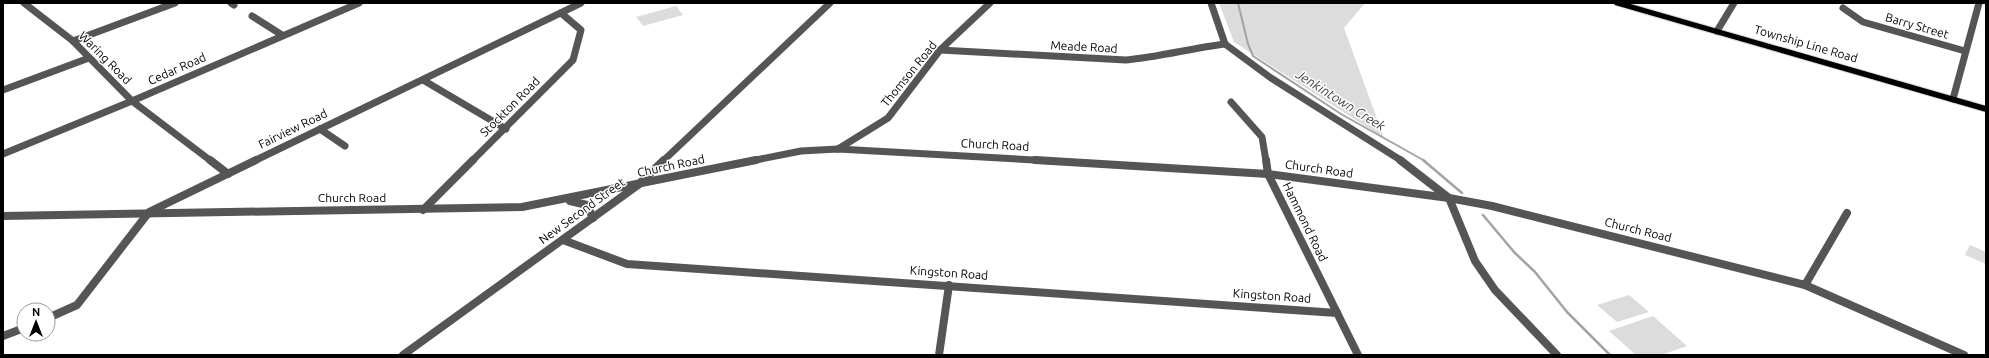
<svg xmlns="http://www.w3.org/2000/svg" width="1989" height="358" viewBox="0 0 1989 358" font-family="Ubuntu,sans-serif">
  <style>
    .green { fill: #dcdcdc }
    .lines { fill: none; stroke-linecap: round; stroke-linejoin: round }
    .stream-far1 { stroke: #a3a3a3; stroke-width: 2 }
    .stream { stroke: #a3a3a3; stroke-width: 2.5 }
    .primary-casing { stroke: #dbdbdb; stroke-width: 2 }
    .minor-far1 { stroke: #555; stroke-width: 7 }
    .minor { stroke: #555; stroke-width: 8 }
    .tertiary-far1 { stroke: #555; stroke-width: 7 }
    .tertiary { stroke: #555; stroke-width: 8 }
    .primary { fill: #000; fill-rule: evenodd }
    .labels { text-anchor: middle; stroke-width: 3; stroke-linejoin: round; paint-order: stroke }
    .street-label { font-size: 12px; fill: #000; stroke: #fff }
    .water-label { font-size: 13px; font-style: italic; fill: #444; stroke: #fff }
  </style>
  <rect width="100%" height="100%" fill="#fff"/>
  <g class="green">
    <polygon points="1219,3 1365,3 1344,28 1384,138 1234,42"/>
    <polygon points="676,6 683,15 643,26 636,17"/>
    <polygon points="1970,245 1986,252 1986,264 1965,255"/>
    <polygon points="1629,295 1649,312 1617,322 1597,305"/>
    <polygon points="1653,316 1687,346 1661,355 1636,355 1609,331"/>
  </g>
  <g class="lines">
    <polyline class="stream-far1" points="1238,3 1248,44 1253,56 1341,114 1425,161"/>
    <g class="stream">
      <polyline points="1423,160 1462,193"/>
      <polyline points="1483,215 1514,252 1535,272 1567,312 1610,355"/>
    </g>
    <g class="primary-casing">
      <polygon id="primary" points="1614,3 1627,3 1986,106 1986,112 1615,5"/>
    </g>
    <g class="minor-far1">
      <polyline points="24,3 73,41 132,101 211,161"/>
      <polyline points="231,3 234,5"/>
      <polyline points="1211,3 1225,44 1271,78 1402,161"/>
      <polyline points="1843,8 1863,22 1965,51"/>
      <polyline points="252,16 282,35"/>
      <polyline points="1717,31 1734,3"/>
      <polyline points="73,41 175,3"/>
      <path d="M 940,50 L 1126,60 C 1159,57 1192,48 1225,44"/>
      <polyline points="423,80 506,129"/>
      <polyline points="3,90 89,58"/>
      <polyline points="1953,99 1979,3"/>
      <polyline points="1231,102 1262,137 1266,161"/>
      <polyline points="320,129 345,146"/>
      <polyline points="838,149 888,118 940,50 990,3"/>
      <polyline points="3,154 132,101 359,3"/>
      <polyline points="254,161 581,3"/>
      <polyline points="472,161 573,60 581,30 561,13"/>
    </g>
    <g class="minor">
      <polyline points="210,160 228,174"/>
      <polyline points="1266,160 1268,174 1358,355"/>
      <polyline points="1400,160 1449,198 1475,261 1495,290 1557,355"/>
      <polyline points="423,210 473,160"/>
      <polyline points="563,240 627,264 1337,313"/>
      <polyline points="1805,285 1847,213"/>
      <polyline points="48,318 77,305 149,212 256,160"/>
      <polyline points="3,336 24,328"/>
      <polyline points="939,355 949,285"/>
    </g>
    <g class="tertiary-far1">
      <polyline points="663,161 830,3"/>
      <polyline points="751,161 801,151 838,149 1052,161"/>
    </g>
    <g class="tertiary">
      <polyline points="1035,160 1268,174 1449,198 1492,206 1805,285 1964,355"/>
      <polyline points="570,201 587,205 593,218"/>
      <polyline points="3,216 522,207 756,160"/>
      <polyline points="403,355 638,185 664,160"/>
    </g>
    <use href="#primary" class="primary"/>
  </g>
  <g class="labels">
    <g class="street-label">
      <text transform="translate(1917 26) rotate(16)" y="4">Barry Street</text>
      <text transform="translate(1806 44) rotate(16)" y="4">Township Line Road</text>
      <text transform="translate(1084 47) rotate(3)" y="4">Meade Road</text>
      <text transform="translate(105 58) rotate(45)" y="4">Waring Road</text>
      <text transform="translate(177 69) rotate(-24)" y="4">Cedar Road</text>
      <text transform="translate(909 74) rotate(-51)" y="4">Thomson Road</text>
      <text transform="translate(510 107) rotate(-45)" y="4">Stockton Road</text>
      <text transform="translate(293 129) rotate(-26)" y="4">Fairview Road</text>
      <text transform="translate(995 145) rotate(3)" y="4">Church Road</text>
      <text transform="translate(671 166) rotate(-12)" y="4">Church Road</text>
      <text transform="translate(1319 169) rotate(8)" y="4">Church Road</text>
      <text x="352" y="202">Church Road</text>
      <text transform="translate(582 211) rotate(-36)" y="4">New Second Street</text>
      <text transform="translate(1305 222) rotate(64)" y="4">Hammond Road</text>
      <text transform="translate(1638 230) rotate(14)" y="4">Church Road</text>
      <text transform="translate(949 273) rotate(4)" y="4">Kingston Road</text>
      <text transform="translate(1272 296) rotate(4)" y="4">Kingston Road</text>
    </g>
    <g class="water-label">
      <text transform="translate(1341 100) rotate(32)" y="5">Jenkintown Creek</text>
    </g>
  </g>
  <rect width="1989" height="358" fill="none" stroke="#000000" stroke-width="8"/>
  <g transform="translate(36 322)"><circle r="19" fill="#ffffff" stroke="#999999"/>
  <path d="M0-3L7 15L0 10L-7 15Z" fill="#000000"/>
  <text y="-6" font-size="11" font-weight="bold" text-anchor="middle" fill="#000000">N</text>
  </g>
</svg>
